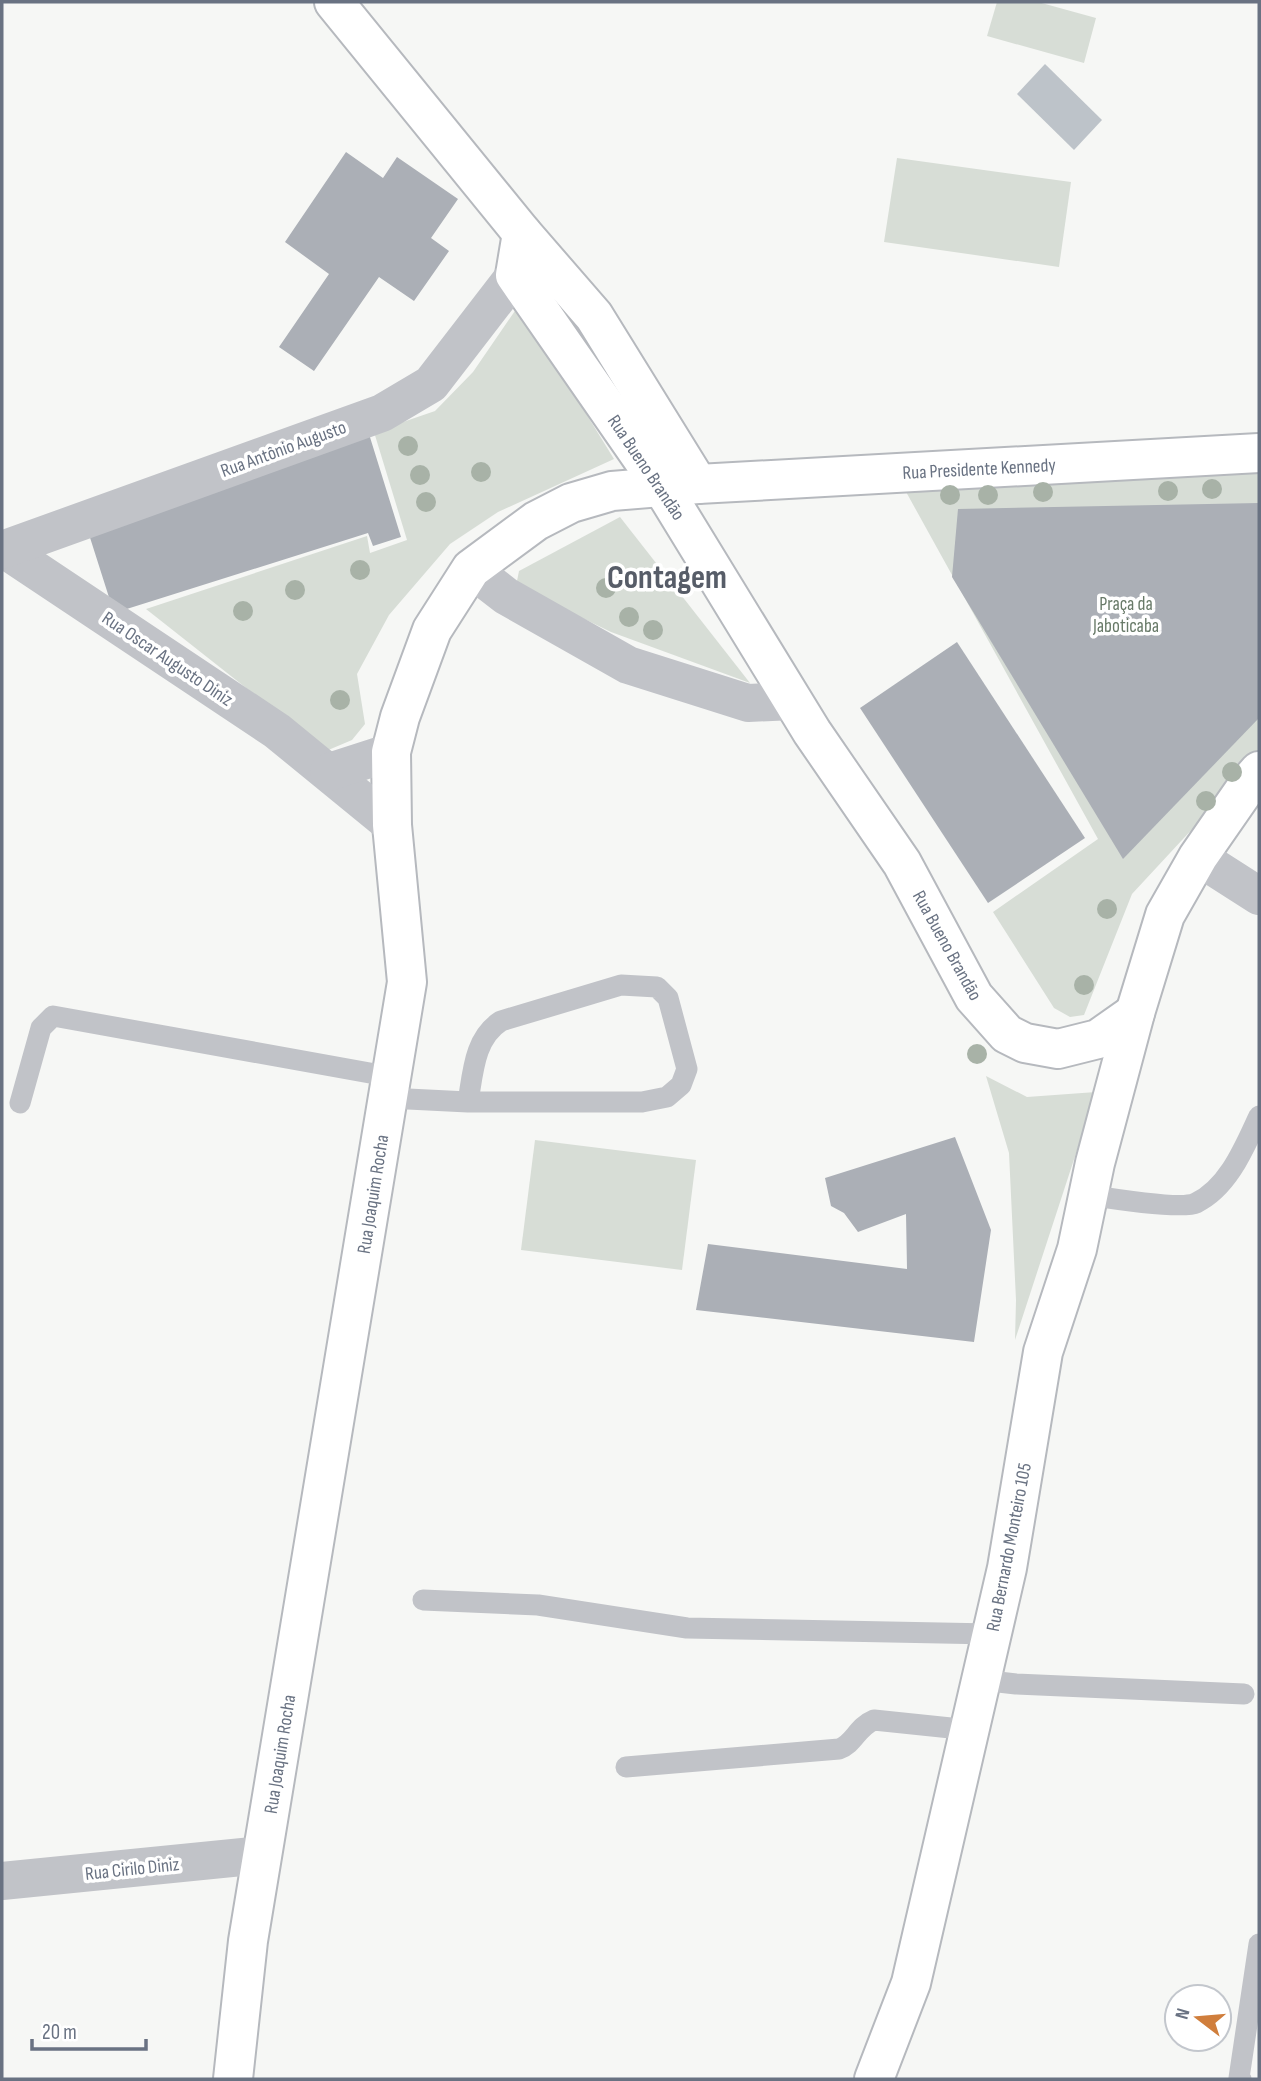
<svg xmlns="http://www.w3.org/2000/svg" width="1261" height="2081" viewBox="0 0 1261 2081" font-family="'Sofia Sans Condensed',sans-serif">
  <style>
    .green { fill: #d7ddd6 }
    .water { fill: #bdc3c9 }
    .building { fill: #abafb6 }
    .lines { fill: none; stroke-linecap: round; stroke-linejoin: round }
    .secondary-casing { stroke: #b6b9be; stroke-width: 42 }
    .lane { stroke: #c1c3c8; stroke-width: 21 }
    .street { stroke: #c1c3c8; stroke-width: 38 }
    .secondary { stroke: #fff; stroke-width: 38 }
    .tree { fill: #a8b2a7 }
    .labels { text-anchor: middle; stroke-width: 7; stroke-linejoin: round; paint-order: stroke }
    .street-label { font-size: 19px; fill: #697282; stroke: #fff }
    .park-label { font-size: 19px; fill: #687a68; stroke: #fff }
    .town-label { font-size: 33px; font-weight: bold; fill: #575d68; stroke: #fff }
  </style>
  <rect width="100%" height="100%" fill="#f6f7f5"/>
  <g class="green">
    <polygon points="997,2 1038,2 1096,18 1084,63 987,36"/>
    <polygon points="897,158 1071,182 1059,267 884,242"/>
    <polygon points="519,305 614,459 498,512 450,544 389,615 357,674 365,724 352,740 326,751 146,609 367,536 370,553 407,540 374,432 435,411 473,372"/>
    <polygon points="1259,473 1259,757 1132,894 1084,1015 1070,1017 1054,1008 993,912 1098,839 905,490"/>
    <polygon points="620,517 750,683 611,632 523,589 517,581 519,571"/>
    <polygon points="986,1076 1027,1097 1096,1092 1015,1340 1016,1300 1009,1153"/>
    <polygon points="535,1140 696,1160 682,1270 521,1250"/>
  </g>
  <polygon class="water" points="1045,64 1102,120 1074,150 1017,94"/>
  <g class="building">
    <polygon points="346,152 383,178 397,157 458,199 431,238 449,251 414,301 379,277 314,371 279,347 329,274 285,242"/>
    <polygon points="369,434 401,537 373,546 368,533 114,613 86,525"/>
    <polygon points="1259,503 1259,718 1123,859 952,577 958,509"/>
    <polygon points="957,642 1085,838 988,903 860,708"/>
    <polygon points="955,1137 991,1230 974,1342 696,1310 708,1244 907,1269 906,1214 858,1232 844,1213 831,1206 825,1178"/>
  </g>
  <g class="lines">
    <g class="secondary-casing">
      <g id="secondary">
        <polyline points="334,2 522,233 594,316 698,484"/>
        <polyline points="522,233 515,275 662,487 812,732 902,863 974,997 1007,1034 1025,1043 1058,1049 1098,1039 1135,1013"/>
        <polyline points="233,2079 248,1941 407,982 392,825 391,752 400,717 432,630 471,569 536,521 571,503 612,491 698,484 1259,453"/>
        <polyline points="874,2079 911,1983 1007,1568 1043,1352 1077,1249 1095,1163 1135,1013 1165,915 1198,857 1252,779 1259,771"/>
      </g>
    </g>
    <g class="lane">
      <path d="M 388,1098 L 468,1102 L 642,1102 L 667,1097 L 681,1085 L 687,1069 L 668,998 L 657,987 L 621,985 L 501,1021 C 474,1038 473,1073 468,1102"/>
      <polyline points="20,1103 41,1028 53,1016 392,1077"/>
      <path d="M 1088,1195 C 1107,1198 1182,1210 1196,1203 C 1229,1187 1245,1146 1259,1116"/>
      <polyline points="423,1600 538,1605 687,1628 992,1634"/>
      <polyline points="981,1680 1016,1684 1244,1694"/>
      <path d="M 626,1767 L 839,1749 C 854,1744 857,1727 874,1720 L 970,1730"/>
      <polyline points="1241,2079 1239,2078 1259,1944"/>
    </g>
    <g class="street">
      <polyline points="4,549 277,731 392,825"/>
      <polyline points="2,550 382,413 431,384 515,275"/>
      <polyline points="471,569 506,596 628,665 748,703 793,701"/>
      <polyline points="329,772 391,752"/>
      <polyline points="1198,857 1259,896"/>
      <polyline points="2,1881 262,1855"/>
    </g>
    <use href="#secondary" class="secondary"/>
  </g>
  <g class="tree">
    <circle cx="408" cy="446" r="10"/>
    <circle cx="481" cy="472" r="10"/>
    <circle cx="420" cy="475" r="10"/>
    <circle cx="1212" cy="489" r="10"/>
    <circle cx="1168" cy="491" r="10"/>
    <circle cx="1043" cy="492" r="10"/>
    <circle cx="950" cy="495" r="10"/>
    <circle cx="988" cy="495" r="10"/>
    <circle cx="426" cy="502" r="10"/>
    <circle cx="360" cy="570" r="10"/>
    <circle cx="606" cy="588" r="10"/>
    <circle cx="295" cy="590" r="10"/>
    <circle cx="243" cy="611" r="10"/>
    <circle cx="629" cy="617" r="10"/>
    <circle cx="653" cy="630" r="10"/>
    <circle cx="340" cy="700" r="10"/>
    <circle cx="1232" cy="772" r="10"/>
    <circle cx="1206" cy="801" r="10"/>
    <circle cx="1107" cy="909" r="10"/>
    <circle cx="1084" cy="985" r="10"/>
    <circle cx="977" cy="1054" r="10"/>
  </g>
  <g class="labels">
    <g class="street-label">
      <text transform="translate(283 448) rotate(-20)" y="7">Rua Antônio Augusto</text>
      <text transform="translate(647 467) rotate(56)" y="7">Rua Bueno Brandão</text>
      <text transform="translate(979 468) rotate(-3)" y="7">Rua Presidente Kennedy</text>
      <text transform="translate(168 658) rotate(34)" y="7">Rua Oscar Augusto Diniz</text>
      <text transform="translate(948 945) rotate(61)" y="7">Rua Bueno Brandão</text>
      <text transform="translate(372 1194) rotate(-81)" y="7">Rua Joaquim Rocha</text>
      <text transform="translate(1008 1547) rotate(-79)" y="7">Rua Bernardo Monteiro 105</text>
      <text transform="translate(279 1754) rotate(-81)" y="7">Rua Joaquim Rocha</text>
      <text transform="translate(132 1868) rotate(-6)" y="7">Rua Cirilo Diniz</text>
    </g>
    <g class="park-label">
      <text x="1126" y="610">Praça da<tspan x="1126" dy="22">Jaboticaba</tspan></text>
    </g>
    <g class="town-label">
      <text x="667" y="588">Contagem</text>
    </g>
  </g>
  <rect width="1261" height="2081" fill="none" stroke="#697282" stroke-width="7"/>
  <g transform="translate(1198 2018) rotate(286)"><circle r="33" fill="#ffffff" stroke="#c3c7cd" stroke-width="2"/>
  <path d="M0-5L12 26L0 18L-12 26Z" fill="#d07e3c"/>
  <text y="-10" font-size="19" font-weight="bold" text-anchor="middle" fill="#697282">N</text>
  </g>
  <path d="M32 2039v10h114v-10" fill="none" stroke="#697282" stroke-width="3.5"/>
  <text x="42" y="2039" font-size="21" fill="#697282" stroke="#ffffff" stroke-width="5" paint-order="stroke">20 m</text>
</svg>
